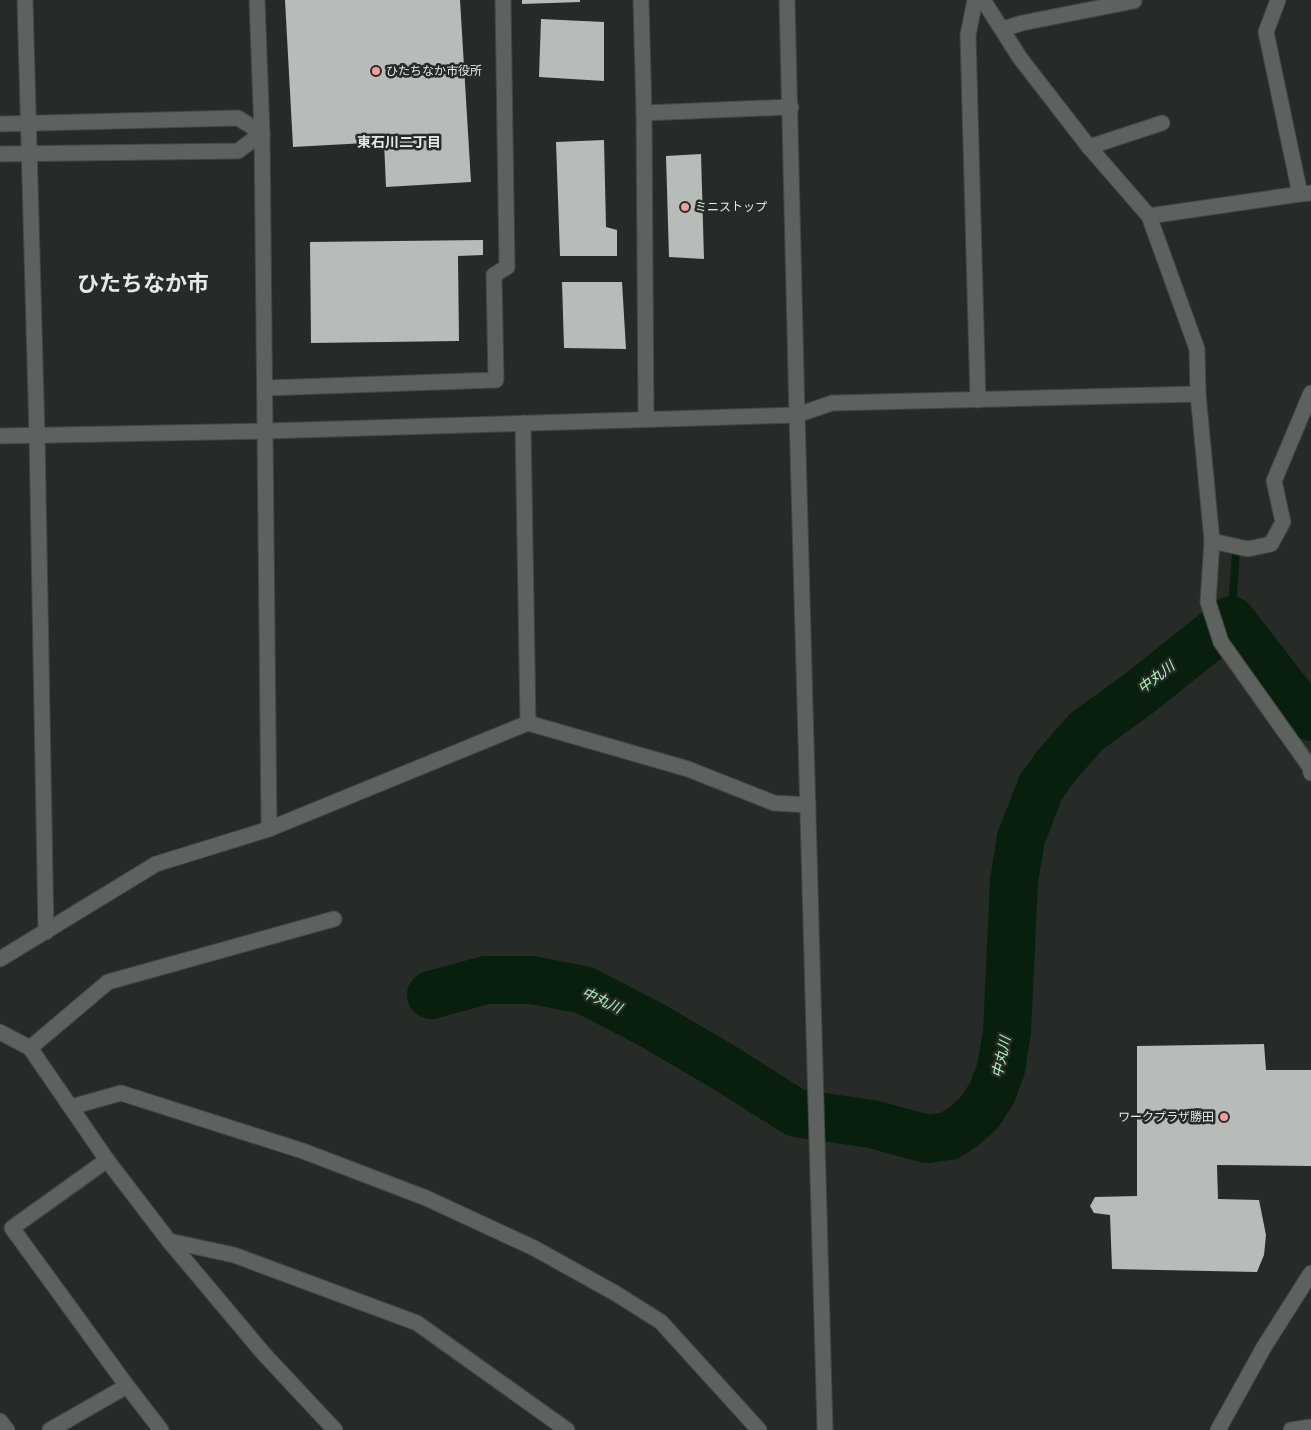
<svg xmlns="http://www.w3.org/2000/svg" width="1311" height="1430" viewBox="0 0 1311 1430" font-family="Inter,'Noto Sans JP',sans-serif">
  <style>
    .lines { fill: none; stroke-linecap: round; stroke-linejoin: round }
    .stream { stroke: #081f0d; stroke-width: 8 }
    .river { stroke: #081f0d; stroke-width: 48 }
    .building { fill: #b7bcb8 }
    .minor-casing { stroke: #434643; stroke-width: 17 }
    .minor { stroke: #5d625e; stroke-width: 15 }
    .poi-dot { fill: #f59b9e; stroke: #272b27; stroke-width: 2 }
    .labels { text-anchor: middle; stroke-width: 5; stroke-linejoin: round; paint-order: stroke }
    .poi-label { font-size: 12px; fill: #e6e8e6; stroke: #272b27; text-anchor: start }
    .neighbourhood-label { font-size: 14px; font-weight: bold; fill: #e6e8e6; stroke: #272b27 }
    .water-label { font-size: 14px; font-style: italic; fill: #aefaba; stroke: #272b27 }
    .town-label { font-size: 22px; font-weight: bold; fill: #e6e8e6; stroke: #272b27 }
  </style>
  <rect width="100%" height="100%" fill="#272b27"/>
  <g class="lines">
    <polyline class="stream" points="1231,620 1236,553"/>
    <polyline class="river" points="431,995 486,980 532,980 584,990 650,1024 725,1068 796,1113 872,1124 927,1139 949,1136 963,1127 979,1113 992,1093 1001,1069 1007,1032 1014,881 1021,838 1041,787 1056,766 1087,731 1142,691 1231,620 1301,710 1311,717"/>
  </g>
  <g class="building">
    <polygon points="285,0 460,0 471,182 386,187 384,142 293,147"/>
    <polygon points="522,0 580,0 580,2 522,4"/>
    <polygon points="541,19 604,22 604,81 539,77"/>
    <polygon points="604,140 606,227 617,230 617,256 560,256 556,142"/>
    <polygon points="701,154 704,259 669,257 666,156"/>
    <polygon points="483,240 483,255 458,256 459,341 311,343 310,242"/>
    <polygon points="562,282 622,282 626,349 564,348"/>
    <polygon points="1264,1044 1266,1070 1311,1070 1311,1166 1217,1165 1218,1199 1259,1200 1266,1235 1264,1255 1257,1272 1112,1269 1110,1215 1094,1213 1090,1206 1095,1197 1137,1196 1137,1046"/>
  </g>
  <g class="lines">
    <g class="minor-casing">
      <g id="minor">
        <polyline points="25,0 37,435 46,932"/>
        <polyline points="257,0 262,133 269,829"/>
        <polyline points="641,0 644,113 646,419"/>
        <polyline points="787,0 797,415 825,1430"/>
        <polyline points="975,0 968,35 978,400"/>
        <polyline points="983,0 1020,58 1089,147 1149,216 1197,349 1198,394 1212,541 1208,602 1221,642 1310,767 1311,773"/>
        <polyline points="1278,0 1266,32 1300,194"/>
        <polyline points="1003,29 1022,23 1134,1"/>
        <polyline points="644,113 791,107"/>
        <polyline points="0,124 238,118 262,133 238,151 0,154"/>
        <polyline points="1089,147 1162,123"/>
        <polyline points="1149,216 1300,194 1311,193"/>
        <polyline points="266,388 496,380 494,275 507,267 503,0"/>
        <polyline points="523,423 528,723"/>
        <polyline points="0,436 266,431 797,415 832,403 1198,394"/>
        <polyline points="1212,541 1248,549 1271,544 1283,522 1274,481 1311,393"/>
        <polyline points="0,959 156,864 269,829 528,723 688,769 774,803 808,805"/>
        <polyline points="0,1032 30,1048 107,1160 169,1241 264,1354 335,1430"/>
        <polyline points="30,1048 108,982 334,919"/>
        <polyline points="71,1107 121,1093 303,1151 426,1198 534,1248 615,1293 661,1322 759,1430"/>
        <polyline points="107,1160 12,1228 127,1386 161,1430"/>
        <polyline points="169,1241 234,1255 417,1323 567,1430"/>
        <polyline points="0,1421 7,1430"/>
        <polyline points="50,1430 127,1386"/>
        <polyline points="1218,1430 1264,1347 1311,1273"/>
        <polyline points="1291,1430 1311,1427"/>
      </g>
    </g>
    <use href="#minor" class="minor"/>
  </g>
  <g class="poi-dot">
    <circle cx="376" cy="71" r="5"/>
    <circle cx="685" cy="207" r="5"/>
    <circle cx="1224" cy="1117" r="5"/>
  </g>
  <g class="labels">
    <g class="poi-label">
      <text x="386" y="75">ひたちなか市役所</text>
      <text x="695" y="211">ミニストップ</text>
      <text x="1214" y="1121" text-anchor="end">ワークプラザ勝田</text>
    </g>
    <g class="neighbourhood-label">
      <text x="399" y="147">東石川二丁目</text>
    </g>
    <g class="water-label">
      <text transform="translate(1156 677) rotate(-38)" y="5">中丸川</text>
      <text transform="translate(602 1000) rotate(25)" y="5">中丸川</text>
      <text transform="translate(1001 1057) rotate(-78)" y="5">中丸川</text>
    </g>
    <g class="town-label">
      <text x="143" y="291">ひたちなか市</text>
    </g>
  </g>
</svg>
